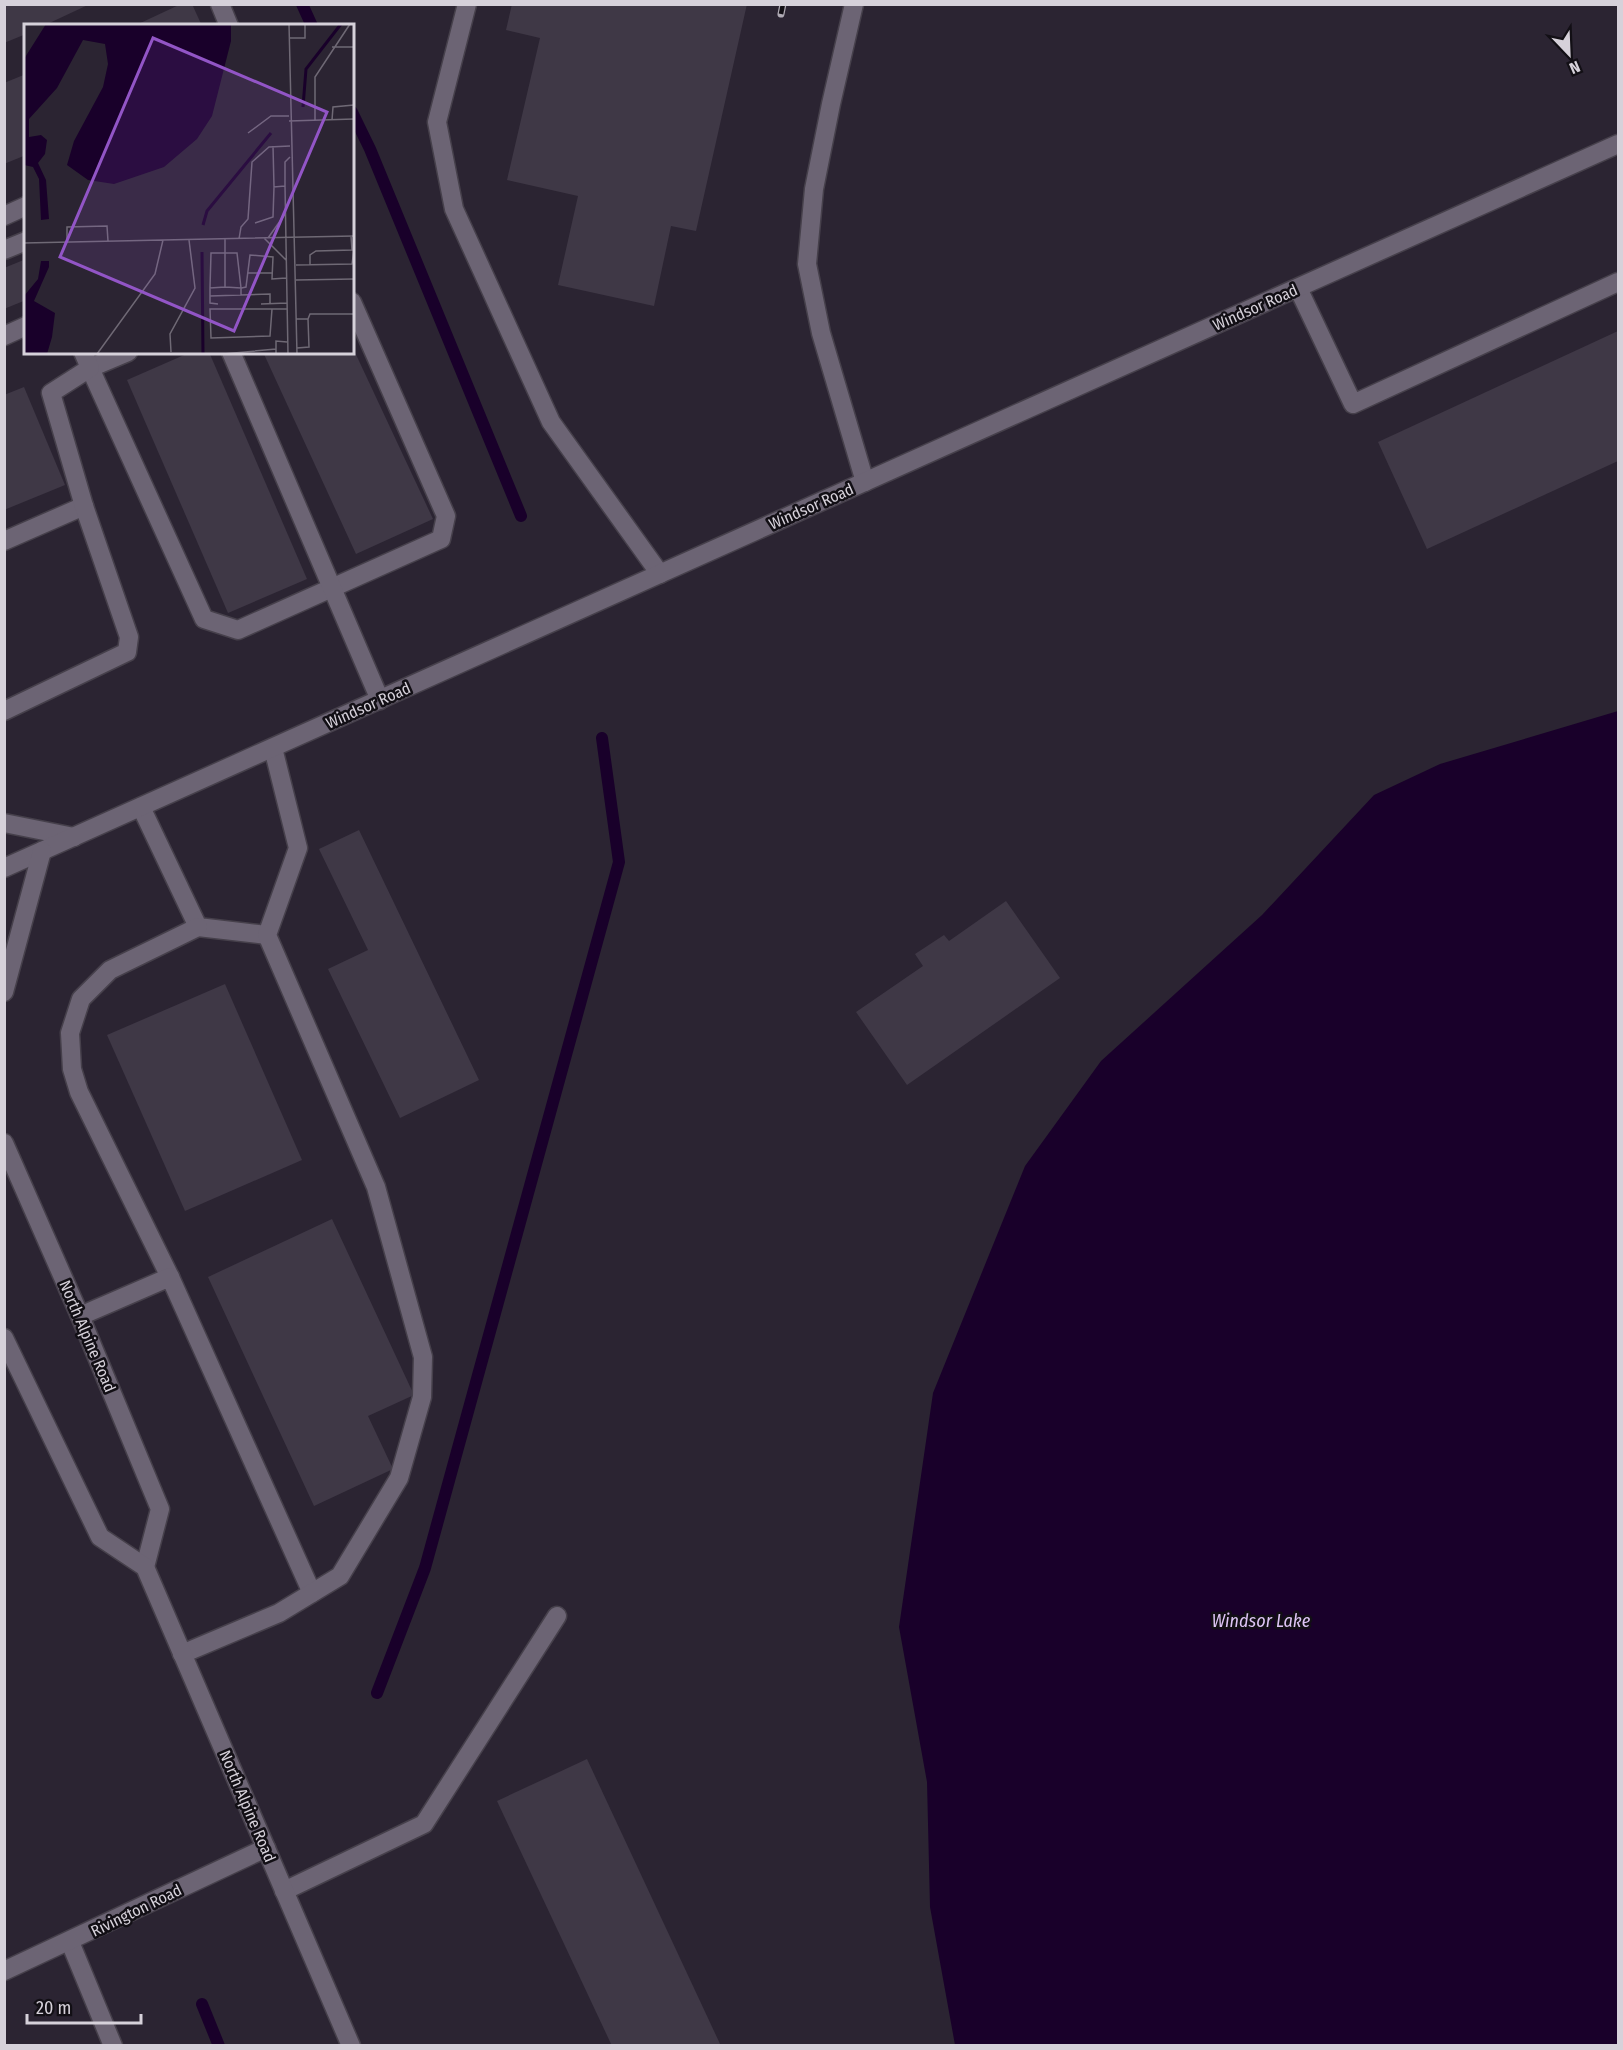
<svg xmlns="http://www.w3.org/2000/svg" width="1623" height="2050" viewBox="0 0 1623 2050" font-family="'Fira Sans Condensed',sans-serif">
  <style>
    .water { fill: #19002a }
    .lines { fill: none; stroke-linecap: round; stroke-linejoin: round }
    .stream { stroke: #19002a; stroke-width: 12 }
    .building { fill: #3f3846 }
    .lane-casing { stroke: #46404b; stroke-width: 21 }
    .street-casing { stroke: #46404b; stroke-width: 21 }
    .secondary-casing { stroke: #46404b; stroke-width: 21 }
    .lane { stroke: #6c6474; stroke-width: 18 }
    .street { stroke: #6c6474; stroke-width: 18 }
    .secondary { stroke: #6c6474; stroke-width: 18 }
    .rail-casing { stroke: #afaab4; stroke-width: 7 }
    .rail { stroke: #120f15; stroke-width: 4.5; stroke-dasharray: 14; stroke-linecap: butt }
    .labels { text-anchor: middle; stroke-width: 5; stroke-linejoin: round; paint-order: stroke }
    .street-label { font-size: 16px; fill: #d6d1da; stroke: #120f15 }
    .water-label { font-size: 18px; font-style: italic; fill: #dec5f5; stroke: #120f15 }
    .inset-river { fill: none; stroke: #19002a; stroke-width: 3 }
    .inset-road { fill: none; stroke: #6f6975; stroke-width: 1.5 }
    .view { fill: #9255c6; fill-opacity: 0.15; stroke: #9255c6; stroke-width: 3 }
    .inset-edge { fill: none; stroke: #d6d1da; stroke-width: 3 }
  </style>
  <rect width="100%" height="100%" fill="#2b2432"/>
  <polygon class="water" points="1618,711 1618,2045 955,2045 930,1907 927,1782 899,1627 933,1393 1025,1166 1101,1061 1262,915 1374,795 1440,764"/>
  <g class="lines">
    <g class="stream">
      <polyline points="302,4 312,26"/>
      <polyline points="352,112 370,149 521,516"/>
      <polyline points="377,1693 425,1568 619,862 602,738"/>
      <polyline points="202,2004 219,2046"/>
    </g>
  </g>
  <g class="building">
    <polygon points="4,4 90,4 43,26 26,26 26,34 4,43"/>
    <polygon points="181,4 192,4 202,26 134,26"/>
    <polygon points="512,4 747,4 696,231 671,226 654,306 558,285 578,196 507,180 540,38 506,30"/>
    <polygon points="26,74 26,155 4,164 4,83"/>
    <polygon points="26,259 26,300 4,309 4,268"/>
    <polygon points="1618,331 1618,461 1427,549 1378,442"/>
    <polygon points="352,346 433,519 356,554 263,352 352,352"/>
    <polygon points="191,352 209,352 307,579 228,613 127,380"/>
    <polygon points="24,387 65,485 4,510 4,395"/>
    <polygon points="359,830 479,1080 400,1118 328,969 368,950 319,849"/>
    <polygon points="1006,901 1060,978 907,1085 856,1012 923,966 915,954 944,935 949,941"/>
    <polygon points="225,984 302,1160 185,1211 107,1035"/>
    <polygon points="332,1219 414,1395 368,1416 393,1469 314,1506 208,1277"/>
    <polygon points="587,1759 721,2046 612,2046 497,1801"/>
  </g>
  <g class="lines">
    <g class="lane-casing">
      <g id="lane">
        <polyline points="220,4 229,26"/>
        <polyline points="467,4 437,122 454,209 551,422 660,574"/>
        <polyline points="854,4 831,104 814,189 807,264 821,333 865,482"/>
        <polyline points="4,216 26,206"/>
        <polyline points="4,250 26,241"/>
        <polyline points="1298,288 1353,404 1618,282"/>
        <polyline points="4,336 26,326"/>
        <polyline points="128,352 90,368 204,619 238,630 441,539 446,516 352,302"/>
        <polyline points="231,352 380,700"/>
        <polyline points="4,541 84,506"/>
        <polyline points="4,711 127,652 129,637 84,506 51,393 90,368 83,352"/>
        <polyline points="141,807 198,927 267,935"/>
        <polyline points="170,1277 79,1092 72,1069 70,1033 81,999 110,970 198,927"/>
        <polyline points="80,1316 170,1277 312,1593"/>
        <polyline points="182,1654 279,1613 340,1576 399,1478 422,1397 423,1357 376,1187 267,935 298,848 273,748"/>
        <polyline points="284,1891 424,1824 557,1616"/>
      </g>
    </g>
    <g class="street-casing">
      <g id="street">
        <polyline points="70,1942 113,2046"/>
        <polyline points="4,1971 266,1848"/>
      </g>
    </g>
    <g class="secondary-casing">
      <g id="secondary">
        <polyline points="4,823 74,837"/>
        <polyline points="4,868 1618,144"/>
        <polyline points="4,992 42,851"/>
        <polyline points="4,1143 80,1316 160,1509 145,1567"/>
        <polyline points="4,1338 100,1537 145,1567 351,2046"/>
      </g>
    </g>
    <use href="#lane" class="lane"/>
    <use href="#street" class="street"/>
    <use href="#secondary" class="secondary"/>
    <g class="rail-casing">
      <polyline id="rail" points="781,14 783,4"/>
    </g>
    <use href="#rail" class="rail"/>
  </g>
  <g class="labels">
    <g class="street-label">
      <text transform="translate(1255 307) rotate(-24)" y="6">Windsor Road</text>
      <text transform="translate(811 506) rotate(-24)" y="6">Windsor Road</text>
      <text transform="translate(368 705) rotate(-24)" y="6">Windsor Road</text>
      <text transform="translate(88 1336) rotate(67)" y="6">North Alpine Road</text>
      <text transform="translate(248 1806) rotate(67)" y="6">North Alpine Road</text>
      <text transform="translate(136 1910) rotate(-26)" y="6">Rivington Road</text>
    </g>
    <g class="water-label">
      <text x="1261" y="1627">Windsor Lake</text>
    </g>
  </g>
  <g transform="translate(24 24)">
    <rect width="330" height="330" fill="#2b2432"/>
    <path d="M 22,0 L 207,0 L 207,17 L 188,92 L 173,115 L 140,143 L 90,160 L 64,156 L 43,141 L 50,117 L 79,63 L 84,40 L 81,20 L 59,16 L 33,64 L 5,95 L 5,113 L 17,111 L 23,116 L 21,130 L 14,139 L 22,156 L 25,195 L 17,196 L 15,155 L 9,143 L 0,141 L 0,35 ZM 17,237 L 25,237 L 25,243 L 10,277 L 31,289 L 28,313 L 23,330 L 0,330 L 0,272 L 14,255 Z" fill="#19002a"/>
    <path class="inset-river" d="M 279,83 L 282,45 L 317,0M 179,201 L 183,187 L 247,109M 178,228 L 179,330"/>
    <path class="inset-road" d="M 265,0 L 273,330M 265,14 L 281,14 L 281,0M 308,23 L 330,23M 291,96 L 291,53 L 326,0M 308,96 L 309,83 L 330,81M 265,97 L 330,95M 224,109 L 247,92 L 265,92M 249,122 L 250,163 L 261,162M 231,199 L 249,193 L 250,163M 240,214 L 262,236M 244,214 L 261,190M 201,215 L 201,263 L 186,264 L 187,229 L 213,229 L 217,264 L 201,263M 215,215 L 217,203 L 224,195 L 228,138 L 245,123 L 266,122M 43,218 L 43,203 L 83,202 L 84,217M 0,219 L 330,212M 272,241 L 328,240 L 330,226M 286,241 L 286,231 L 292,227 L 328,226 L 327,212M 224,249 L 249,249M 272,256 L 330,255M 186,264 L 186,279 L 194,280M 217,271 L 217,264 L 222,263 L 226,231 L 249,233 L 248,255 L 262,254M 186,272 L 246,270 L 246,280M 237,280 L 263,279M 248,285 L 186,285 L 187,314 L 246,312 L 248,285 L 263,285M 272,295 L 284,295 L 286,290 L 330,290M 273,324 L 285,323 L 284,295M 147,328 L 146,310 L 171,264 L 165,216M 73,330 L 131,250 L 139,216M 199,330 L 252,325M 252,330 L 252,317 L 263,318M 264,330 L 261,162 L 261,138 L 266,133"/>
    <path class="view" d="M 129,14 L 303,88 L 210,307 L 36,233 Z"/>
    <rect width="330" height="330" class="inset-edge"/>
  </g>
  <rect width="1623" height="2050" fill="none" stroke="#d6d1da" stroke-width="12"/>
  <g transform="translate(1569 54) rotate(157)" stroke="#120f15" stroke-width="4.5" paint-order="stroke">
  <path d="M0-4.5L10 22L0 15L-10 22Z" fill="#d6d1da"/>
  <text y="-9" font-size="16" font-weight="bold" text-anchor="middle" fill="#d6d1da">N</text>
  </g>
  <path d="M27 2014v9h114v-9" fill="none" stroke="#d6d1da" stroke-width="3"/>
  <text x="36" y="2014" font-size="18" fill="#d6d1da" stroke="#120f15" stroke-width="4.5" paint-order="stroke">20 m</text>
</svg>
